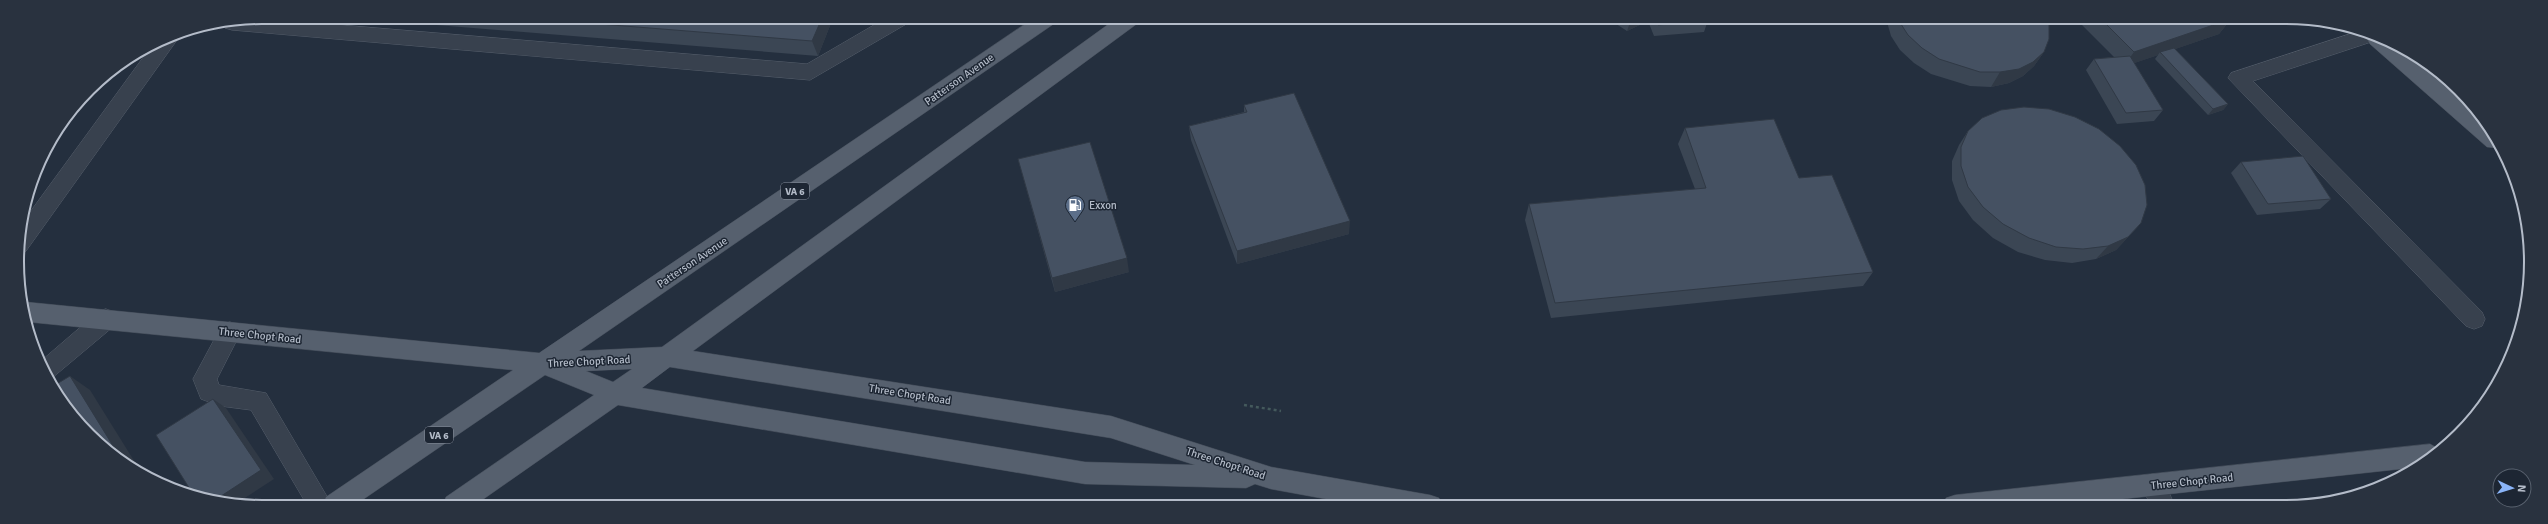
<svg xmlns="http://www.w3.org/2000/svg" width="2548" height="524" viewBox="0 0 2548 524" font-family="Signika,sans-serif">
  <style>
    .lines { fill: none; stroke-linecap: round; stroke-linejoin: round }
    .minor-casing { stroke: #565f6c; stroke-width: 1 }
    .major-casing { stroke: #414a57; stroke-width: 1 }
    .path { stroke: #44595c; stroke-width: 2.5; stroke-dasharray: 3 3; stroke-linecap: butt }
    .minor { fill: #38414e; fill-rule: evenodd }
    .major { fill: #56606e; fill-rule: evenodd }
    .wall { fill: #3b4654 }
    .shaded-wall { fill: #303945 }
    .building { fill: #455162; stroke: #303945 }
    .labels { text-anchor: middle; stroke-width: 3; stroke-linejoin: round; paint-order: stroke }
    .shield { fill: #1d2633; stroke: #878f9c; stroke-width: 1 }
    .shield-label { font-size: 10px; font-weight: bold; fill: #b4bcc9 }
    .street-label { font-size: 11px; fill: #b4bcc9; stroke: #1d2633 }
    .poi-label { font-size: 11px; fill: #b4bcc9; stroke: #1d2633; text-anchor: start }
    .rim { fill: none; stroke: #b4bcc9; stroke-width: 2 }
  </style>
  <rect width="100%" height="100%" fill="#242f3e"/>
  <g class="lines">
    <g class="minor-casing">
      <g id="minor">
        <polygon points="257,18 807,64 886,18 911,18 908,23 810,80 232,30 225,28 223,25"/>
        <polygon points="2356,32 2375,39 2374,41 2253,81 2482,312 2485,319 2482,326 2474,329 2466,326 2228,78 2231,73"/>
        <polygon points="179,33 177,40 26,251 19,254 18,246 25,219 150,48 168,36"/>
        <polygon points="106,309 114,312 117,319 114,326 52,378 41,361 98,312"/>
        <polygon points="230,322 238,325 241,332 217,379 219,385 266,393 332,505 307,505 251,410 220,406 201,399 193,379 222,325"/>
        <polygon points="2153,474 2162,477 2175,506 2151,506 2141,485 2144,477"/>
      </g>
    </g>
    <g class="major-casing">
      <g id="major">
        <path d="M 1034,18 L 1058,18 L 1055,23 L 579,351 L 662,347 L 1117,18 L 1141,18 L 1138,23 L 693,351 L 1111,416 L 1271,467 L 1430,495 L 1439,498 L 1442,506 L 1364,506 L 1271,489 L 1255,484 L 1246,488 L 1085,484 L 618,405 L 475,505 L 443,505 L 446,497 L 594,395 L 545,375 L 355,505 L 323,505 L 326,497 L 513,370 L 28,322 L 26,302 L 539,353 ZM 670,367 L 1111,438 L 1195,465 L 1085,462 L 642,388 ZM 632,369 L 613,382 L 586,371 Z"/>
        <polygon points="2369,36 2398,46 2484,120 2498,148 2487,147 2370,44 2367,39"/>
        <polygon points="2430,444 2439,449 2410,468 2058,506 1943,506 1946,498 1955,495"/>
      </g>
    </g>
    <polyline class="path" points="1244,405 1281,411"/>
    <use href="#minor" class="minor"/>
    <use href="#major" class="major"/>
  </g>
  <g class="wall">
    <polygon points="338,17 833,18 818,56"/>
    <polygon points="1607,18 1707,18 1708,20 1704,32 1654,36 1648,21 1627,31"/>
    <polygon points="1887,19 2046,19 2044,52 2034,66 2023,76 2009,83 1991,87 1970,86 1931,74 1914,63 1900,50 1891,36 1887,22"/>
    <polygon points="2076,19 2231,19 2219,34 2175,49 2228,104 2223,110 2208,115 2155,59 2158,55 2134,63 2163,110 2154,121 2117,124 2086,70 2094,59 2114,57"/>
    <polygon points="1244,105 1349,234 1237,264 1191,140 1189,126 1244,112"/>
    <polygon points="1685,128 1799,178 1873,272 1863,286 1551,318 1525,220 1529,204 1695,189 1678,144"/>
    <polygon points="1968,131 2141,223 2116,250 2096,259 2072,263 2045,260 2018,252 1993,238 1973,220 1959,201 1952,180 1952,161 1959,145"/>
    <polygon points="1018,159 1129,272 1055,292"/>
    <polygon points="2241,162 2331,199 2320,209 2257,215 2231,173"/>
  </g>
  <g class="shaded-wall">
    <polygon points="822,18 833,18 818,56 812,41"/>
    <polygon points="1634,18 1649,18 1648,21 1627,31 1631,20"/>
    <polygon points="2231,19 2219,34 2161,54 2160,52 2158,55 2123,67 2134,52"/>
    <polygon points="2044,52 2034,66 2023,76 2009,83 1991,87 2000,72"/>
    <polygon points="2228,104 2223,110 2208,115 2213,109"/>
    <polygon points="1350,221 1349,234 1237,264 1237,251"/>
    <polygon points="2141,223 2116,250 2096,259 2108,246"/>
    <polygon points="1127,258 1129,272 1055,292 1052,278"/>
    <polygon points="70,376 90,390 141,472 118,454"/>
    <polygon points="213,399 226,408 274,479 234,505 230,505 215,500"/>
  </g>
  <g class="building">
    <polygon points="512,17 822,18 812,41"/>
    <polygon points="1655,18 1707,18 1708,20 1658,25"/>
    <polygon points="1898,19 2046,19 2049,25 2049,39 2044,52 2033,62 2019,69 2000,72 1980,72 1939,59 1922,48 1908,35 1899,21"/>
    <polygon points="2101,19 2231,19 2134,52"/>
    <polygon points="2174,48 2228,104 2213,109 2160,52"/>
    <polygon points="2130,56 2163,110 2126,113 2094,59"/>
    <polygon points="1294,93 1350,221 1237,251 1189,126 1247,112 1244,105"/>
    <polygon points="2024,107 2049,109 2075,117 2099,129 2120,146 2136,165 2145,185 2147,205 2141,223 2128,237 2108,246 2083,249 2056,247 2029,238 2003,224 1983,207 1968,187 1961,166 1961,147 1968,131 1982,118 2001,110"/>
    <polygon points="1774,119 1799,178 1832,175 1873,272 1555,303 1529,204 1706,188 1685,128"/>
    <polygon points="1090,142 1127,258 1052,278 1018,159"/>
    <polygon points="2303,156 2331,199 2268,204 2241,162"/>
    <polygon points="70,376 118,454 78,423 55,385"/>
    <polygon points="213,399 261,470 215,500 193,494 156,435"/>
  </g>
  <defs>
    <g id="fuel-pin" transform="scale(1)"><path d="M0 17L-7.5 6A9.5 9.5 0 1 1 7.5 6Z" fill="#5c6f8a" stroke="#1d2633"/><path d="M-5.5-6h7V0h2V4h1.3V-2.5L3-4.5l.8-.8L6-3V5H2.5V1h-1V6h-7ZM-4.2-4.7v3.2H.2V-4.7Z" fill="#fff"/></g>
  </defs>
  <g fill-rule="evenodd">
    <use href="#fuel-pin" x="1075" y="205"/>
  </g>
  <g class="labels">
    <g class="shield">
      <rect x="781" y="183" width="28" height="16" rx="3"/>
      <rect x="425" y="427" width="28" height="16" rx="3"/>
    </g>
    <g class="shield-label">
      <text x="795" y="195">VA 6</text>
      <text x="439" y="439">VA 6</text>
    </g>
    <g class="street-label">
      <text transform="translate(959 79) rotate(-35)" y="4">Patterson Avenue</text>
      <text transform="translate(692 262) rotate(-34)" y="4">Patterson Avenue</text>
      <text transform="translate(260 335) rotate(6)" y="4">Three Chopt Road</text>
      <text transform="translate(589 361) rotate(-3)" y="4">Three Chopt Road</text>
      <text transform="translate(910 394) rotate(9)" y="4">Three Chopt Road</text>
      <text transform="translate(1226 463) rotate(18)" y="4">Three Chopt Road</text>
      <text transform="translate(2192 481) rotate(-6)" y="4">Three Chopt Road</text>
    </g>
    <g class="poi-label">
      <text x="1089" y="209">Exxon</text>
    </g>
  </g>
  <path d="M0 0H2548V524H0ZM262 24H2286A238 238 0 0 1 2524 262V262A238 238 0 0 1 2286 500H262A238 238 0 0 1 24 262V262A238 238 0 0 1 262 24Z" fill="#29323f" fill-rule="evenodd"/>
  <path class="rim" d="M262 24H2286A238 238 0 0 1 2524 262V262A238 238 0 0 1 2286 500H262A238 238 0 0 1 24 262V262A238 238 0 0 1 262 24Z"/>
  <g transform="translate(2512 488) rotate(94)"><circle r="19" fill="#1d2633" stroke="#59626f"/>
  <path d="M0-3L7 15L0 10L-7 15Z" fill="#8ab4f8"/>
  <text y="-6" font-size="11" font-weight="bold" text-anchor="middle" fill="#b4bcc9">N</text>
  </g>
</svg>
